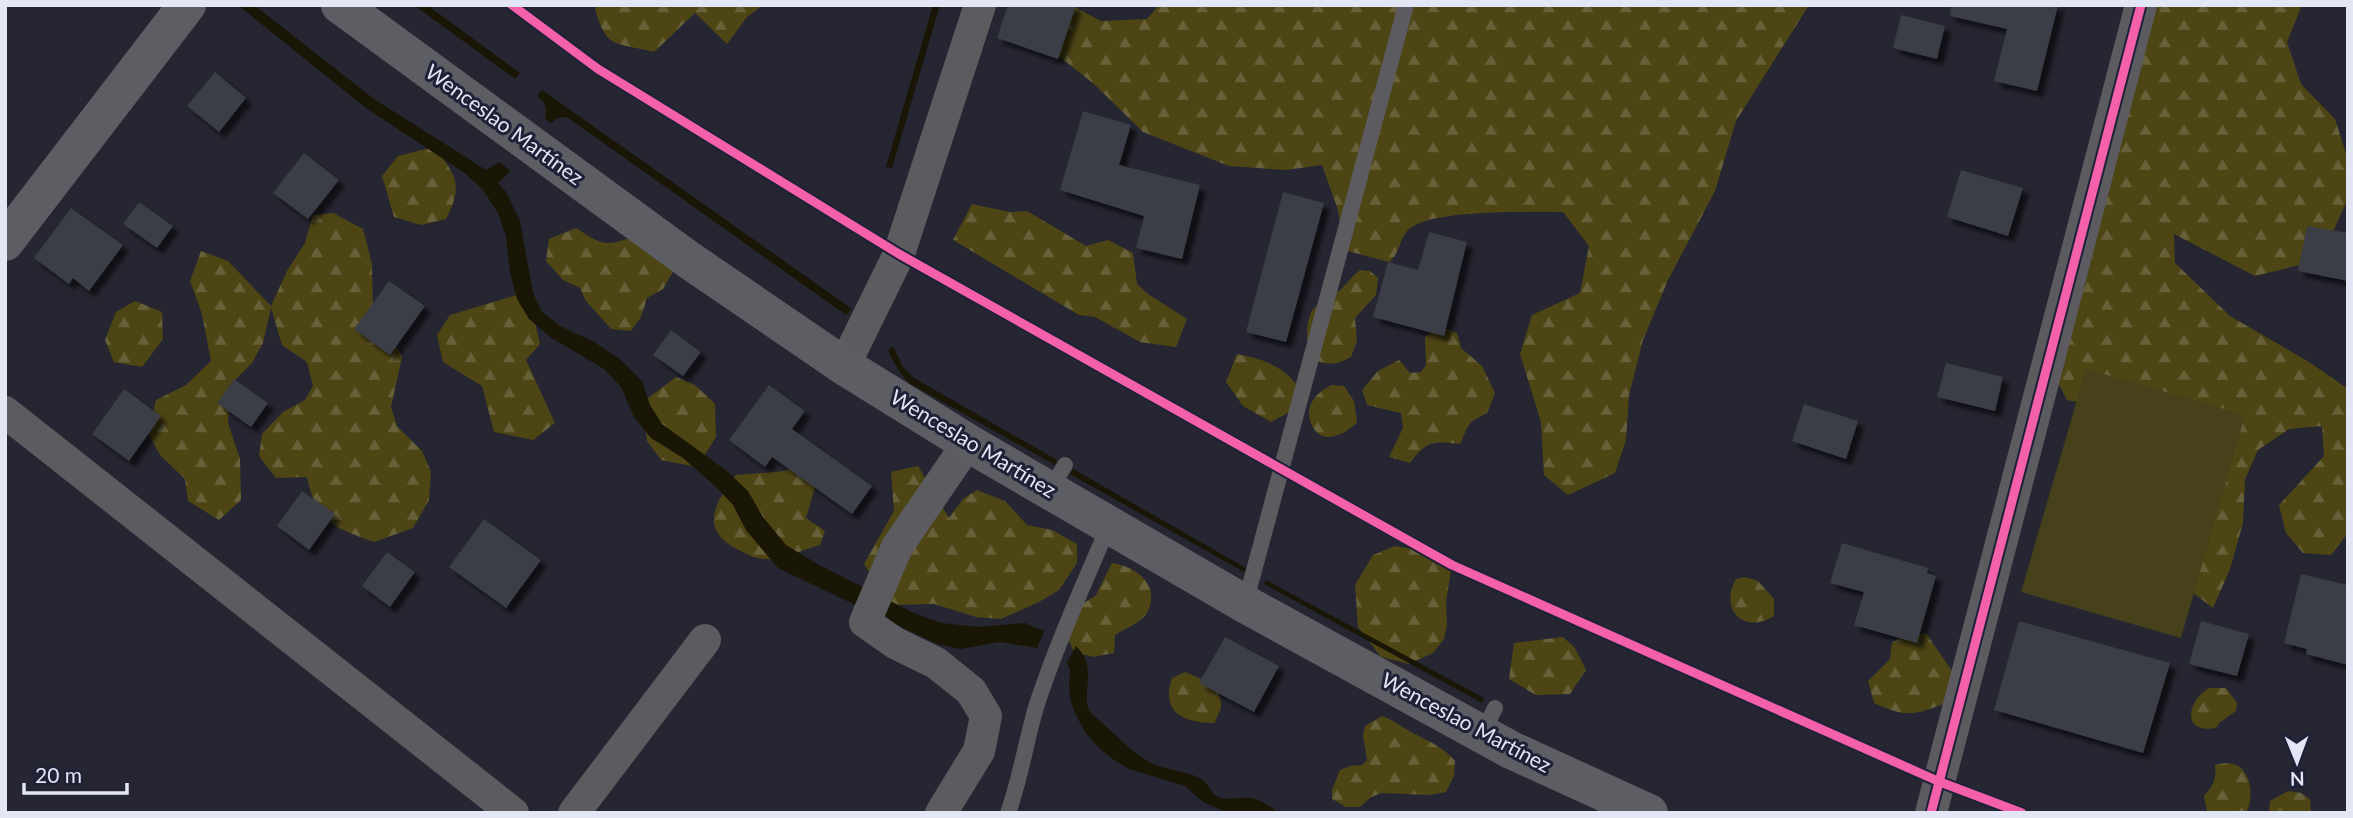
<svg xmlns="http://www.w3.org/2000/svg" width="2353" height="818" viewBox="0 0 2353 818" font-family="Lato,sans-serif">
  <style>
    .forest { fill: url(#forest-firs) }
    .pitch { fill: #46401b }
    .water { fill: #191605 }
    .building { fill: #3b3c46; filter: url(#shadow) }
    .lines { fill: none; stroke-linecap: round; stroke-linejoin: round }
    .lane { stroke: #5b5b60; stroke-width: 16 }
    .street { stroke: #5b5b60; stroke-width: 32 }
    .secondary { stroke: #5d5d64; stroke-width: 38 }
    .cycleway-casing { stroke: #1f2137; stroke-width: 13 }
    .cycleway { stroke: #f560ab; stroke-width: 9 }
    .labels { text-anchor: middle; stroke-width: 6; stroke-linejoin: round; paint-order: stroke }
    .street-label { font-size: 21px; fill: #e3e6f5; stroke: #1f2137 }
  </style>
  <defs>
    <pattern id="forest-firs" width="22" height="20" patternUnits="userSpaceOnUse" patternTransform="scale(1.75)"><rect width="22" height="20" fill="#4e4515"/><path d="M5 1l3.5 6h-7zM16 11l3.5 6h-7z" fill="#676038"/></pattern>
    <filter id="shadow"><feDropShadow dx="6" dy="6" stdDeviation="2" flood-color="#0009"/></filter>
  </defs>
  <rect width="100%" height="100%" fill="#252631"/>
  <g class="forest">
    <path d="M 597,5 L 763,5 L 747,17 L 727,44 L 695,13 L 654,52 C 617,42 607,51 595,9 Z"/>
    <path d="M 1071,5 L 1101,21 L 1147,19 L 1159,5 L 1809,5 L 1736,121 L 1715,191 L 1668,280 L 1643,340 L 1629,395 L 1626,440 L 1615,473 L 1568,495 L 1544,475 L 1541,422 L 1520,354 L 1532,315 L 1580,293 L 1589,246 L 1563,212 C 1531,212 1429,209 1408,230 C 1399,239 1400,254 1389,262 L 1344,250 L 1338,210 L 1322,165 L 1286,170 L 1229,166 L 1143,132 L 1094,84 L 1034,37 Z"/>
    <polygon points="2150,5 2302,5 2287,42 2301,84 2335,119 2348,160 2346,203 2320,260 2255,276 2174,234 2175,263 2230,316 2309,362 2348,389 2348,533 2331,555 2303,553 2286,533 2279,505 2324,456 2322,426 2289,429 2258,450 2245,479 2243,523 2230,569 2213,608 2180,583 2132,412 2067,400 2043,354"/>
    <path d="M 434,147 C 456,175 464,185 446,219 L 421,225 L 394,217 L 382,176 L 398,156 Z"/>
    <polygon points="972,204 1010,212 1027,211 1086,246 1108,240 1133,253 1137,284 1148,294 1187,319 1176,347 1140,342 1095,317 1079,315 953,240"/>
    <path d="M 333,213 L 363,229 L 372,264 L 373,314 L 390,333 L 402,357 L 391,407 L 397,426 L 422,451 L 431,472 L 429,500 L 413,528 L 374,542 C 335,528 316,522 307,477 L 276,478 L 259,456 L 262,434 L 283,412 L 305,400 L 313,386 L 307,362 L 282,345 L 271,308 L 263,343 L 252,363 L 230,385 L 228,423 L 240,459 L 241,500 L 219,520 L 188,501 L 185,479 L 160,455 L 148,433 L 156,400 L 186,385 L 211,361 L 202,314 L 190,281 L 201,251 L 228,261 L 271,306 L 287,271 L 305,243 L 313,215 Z"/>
    <path d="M 576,228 C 603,246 607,247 637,235 L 674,270 L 663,289 L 647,298 L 641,317 L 631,331 L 611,329 L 586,301 L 580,288 L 563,280 L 546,261 L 549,239 Z"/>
    <path d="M 1360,270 L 1370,271 L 1378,278 L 1376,295 L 1355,318 L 1357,341 L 1351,357 C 1334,366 1325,366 1309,356 C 1307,343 1305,323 1312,311 C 1317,303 1328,299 1335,294 C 1344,288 1351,277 1360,270 Z"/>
    <polygon points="517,295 531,305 540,344 526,360 555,423 533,440 494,432 482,386 443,362 437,335 450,315"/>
    <polygon points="135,301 162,312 163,339 142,367 114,362 105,340 116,312"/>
    <path d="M 1440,327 L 1457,333 L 1461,348 L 1482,366 L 1495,393 L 1487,413 L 1472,421 L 1467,428 L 1460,444 C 1433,441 1427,440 1410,463 L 1389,457 L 1403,428 L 1401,413 L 1367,405 L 1362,390 L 1378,371 L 1399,360 L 1410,373 L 1421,372 L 1426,365 L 1425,337 Z"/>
    <path d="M 1237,354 C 1264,359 1286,367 1301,391 L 1299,407 L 1271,422 L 1243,406 L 1226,382 Z"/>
    <polygon points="676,377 695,385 715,404 716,437 697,467 661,460 647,441 643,402"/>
    <path d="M 1331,385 L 1344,386 L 1354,401 L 1357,422 C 1350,430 1340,436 1329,437 C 1313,438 1305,415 1311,404 C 1315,395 1323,390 1331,385 Z"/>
    <path d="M 797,466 L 818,477 L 806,518 L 825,531 L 820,545 C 805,549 780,560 766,559 C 755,559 744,553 735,548 C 698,528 717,500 736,475 L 785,471 Z"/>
    <polygon points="918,466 949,518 963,499 977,490 1005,501 1027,525 1052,530 1077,544 1077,563 1059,590 1039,602 1001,619 976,617 934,604 890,605 864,564 894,511 891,472"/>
    <polygon points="1395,546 1442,554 1452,565 1446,601 1447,625 1444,639 1433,653 1409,664 1381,657 1358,627 1355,585 1373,555"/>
    <path d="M 1112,563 C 1136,566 1162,586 1147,613 C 1142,622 1124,629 1115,635 L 1114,653 L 1093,657 L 1074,652 L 1068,638 L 1078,607 L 1096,595 Z"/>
    <path d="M 1745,577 L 1758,581 L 1774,599 L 1774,616 C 1743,635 1719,609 1736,579 Z"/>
    <path d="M 1926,633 L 1954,674 L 1943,704 C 1912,716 1905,717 1874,703 L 1868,681 L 1890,659 L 1892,642 L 1904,636 Z"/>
    <polygon points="1563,637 1575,648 1586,670 1570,694 1536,695 1509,679 1514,643"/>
    <path d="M 1185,672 C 1199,678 1222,686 1221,706 C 1221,711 1216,718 1215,723 C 1196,723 1170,719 1169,696 C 1168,691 1171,683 1172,678 Z"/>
    <path d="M 2209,688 L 2226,688 L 2237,703 L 2236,711 L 2220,722 L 2216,728 C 2183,734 2185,703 2209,688 Z"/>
    <path d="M 1382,716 C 1396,721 1404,729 1417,735 C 1432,743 1444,748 1455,761 L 1454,776 L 1446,792 L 1429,795 L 1382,793 L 1371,797 L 1360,807 L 1346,807 L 1332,799 L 1332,790 L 1340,770 L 1350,766 L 1362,765 L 1367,760 L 1363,735 L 1365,726 Z"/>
    <path d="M 2225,763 C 2228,764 2233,763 2236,765 C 2252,772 2254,799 2246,813 L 2207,811 L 2204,796 C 2213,786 2217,779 2215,765 Z"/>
    <polygon points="2288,791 2301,793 2310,799 2311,813 2269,813 2270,801"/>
  </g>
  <polygon class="pitch" points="2086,369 2245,415 2181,638 2021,592"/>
  <g class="water">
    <polygon points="238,5 254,5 374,99 486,170 500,162 510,171 498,183 506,192 520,221 533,293 542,312 560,326 594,342 621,360 642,381 650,405 662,424 727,471 748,491 763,517 786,545 819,565 916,614 942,623 978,627 1025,623 1044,631 1037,648 1000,642 960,649 937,644 778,568 746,530 733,505 715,486 683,458 651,438 634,417 621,387 604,369 550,337 529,319 517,299 510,273 506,236 498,213 483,190 466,174 366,108"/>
    <polygon points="414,5 427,5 520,73 515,79"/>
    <polygon points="933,5 940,5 892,168 886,167"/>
    <path d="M 542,90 L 852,309 L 846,315 L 567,117 L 558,118 L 551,123 L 545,119 C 547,109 546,102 537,96 Z"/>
    <path d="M 893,346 L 903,367 L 914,378 L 1057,460 L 1055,465 L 909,383 C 899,373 894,363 888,350 Z"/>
    <polygon points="1073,469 1246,568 1244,572 1070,474"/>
    <polygon points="1266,580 1484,698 1482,703 1264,584"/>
    <path d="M 1076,646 C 1102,671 1075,699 1094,716 C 1110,729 1135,756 1153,764 C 1169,771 1189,770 1204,781 C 1210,786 1210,793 1218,797 C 1228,801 1240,797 1250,798 C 1260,799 1271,807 1279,813 L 1228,813 L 1203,802 L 1185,786 L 1129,769 L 1114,760 L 1099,748 L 1085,732 L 1076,715 L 1071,702 L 1069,689 L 1070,670 L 1067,662 Z"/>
  </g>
  <g class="building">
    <polygon points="1008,5 1076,5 1058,59 997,38"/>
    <polygon points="1951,5 2058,5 2037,91 1994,81 2007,29 1950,16"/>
    <polygon points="1901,15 1945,26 1937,59 1893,48"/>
    <polygon points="215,72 246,98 219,132 187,106"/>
    <polygon points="1083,111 1131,125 1119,165 1200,185 1182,259 1136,248 1144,216 1060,190"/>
    <polygon points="304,153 339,180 308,219 273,193"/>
    <polygon points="1961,170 2023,188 2008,236 1947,217"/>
    <polygon points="1283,192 1324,203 1286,342 1246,332"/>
    <polygon points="139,202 173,226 157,248 123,224"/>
    <polygon points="71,208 123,245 89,291 73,278 69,284 34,258"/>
    <polygon points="2307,226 2348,233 2348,281 2298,271"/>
    <polygon points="1429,232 1467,242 1444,336 1373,317 1388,262 1418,270"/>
    <polygon points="389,281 425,306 390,355 354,329"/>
    <polygon points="671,330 701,352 683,376 653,355"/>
    <polygon points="1946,363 2003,377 1995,411 1937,397"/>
    <polygon points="234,379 268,403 251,427 217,403"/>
    <polygon points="769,385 805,411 792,429 872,486 852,514 772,457 765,467 729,440"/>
    <polygon points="124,389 161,416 129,461 92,434"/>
    <polygon points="1804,404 1858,421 1846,459 1792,441"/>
    <polygon points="302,491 335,514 309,550 277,526"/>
    <polygon points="484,519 541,560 506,608 449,567"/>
    <polygon points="1842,543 1928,568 1927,573 1936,576 1917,643 1854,625 1864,592 1830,583"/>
    <polygon points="387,552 415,572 390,607 362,586"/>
    <polygon points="2301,574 2348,585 2348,665 2306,654 2307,649 2284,643"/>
    <polygon points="2019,621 2170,663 2143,753 1994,710"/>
    <polygon points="2201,621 2249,634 2237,676 2189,664"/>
    <polygon points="1225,637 1279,666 1254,712 1199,683"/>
  </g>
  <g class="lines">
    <g class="lane">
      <polyline points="1050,490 1065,465"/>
      <polyline points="1245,604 1406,5"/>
      <polyline points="1482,734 1495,708"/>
      <path d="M 1008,813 C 1021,777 1026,740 1037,704 C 1057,643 1084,584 1109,525"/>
    </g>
    <g class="street">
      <polyline points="844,366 899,254 980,5"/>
      <polyline points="5,412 513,813"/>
      <polyline points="574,813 705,640"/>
      <polyline points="941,813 979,751 986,716 971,691 936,663 895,643 865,622 897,547 968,443"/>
      <polyline points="1931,813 2141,5"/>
    </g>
    <g class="secondary">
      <polyline points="340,5 689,260 844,366 968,443 1245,604 1511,750 1649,813"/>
      <polyline points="5,242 187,5"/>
    </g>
    <g class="cycleway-casing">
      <g id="cycleway">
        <polyline points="512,5 598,69 899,254 1452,565 1940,782 2022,813"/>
        <polyline points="1931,813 2141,5"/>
      </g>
    </g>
    <use href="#cycleway" class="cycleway"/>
  </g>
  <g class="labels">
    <g class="street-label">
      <text transform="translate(504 125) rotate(36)" y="7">Wenceslao Martínez</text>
      <text transform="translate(973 444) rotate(31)" y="7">Wenceslao Martínez</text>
      <text transform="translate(1466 723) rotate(28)" y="7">Wenceslao Martínez</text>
    </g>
  </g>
  <rect width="2353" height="818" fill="none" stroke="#e3e6f5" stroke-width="14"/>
  <g transform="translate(2297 762) rotate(179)" stroke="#1f2137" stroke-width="5" paint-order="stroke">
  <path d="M0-5L12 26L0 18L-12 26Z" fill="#e3e6f5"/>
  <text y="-10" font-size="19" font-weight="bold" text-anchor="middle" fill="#e3e6f5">N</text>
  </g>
  <path d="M24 783v10h103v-10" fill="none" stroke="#e3e6f5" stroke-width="3.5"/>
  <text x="35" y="783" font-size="21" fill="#e3e6f5" stroke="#1f2137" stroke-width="5" paint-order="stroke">20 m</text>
</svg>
